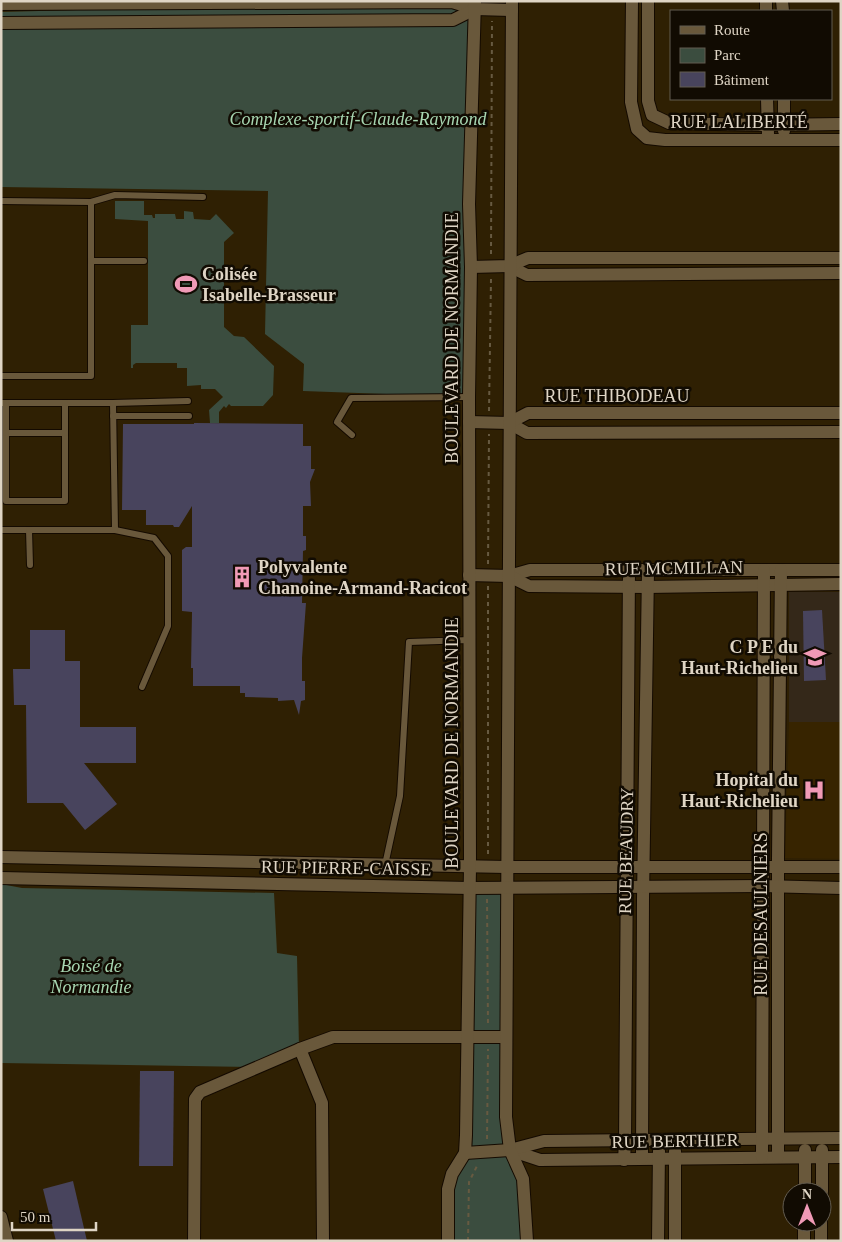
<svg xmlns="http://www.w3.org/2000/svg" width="842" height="1242" viewBox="0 0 842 1242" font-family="'Times New Roman',serif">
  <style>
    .built { fill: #372400 }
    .education { fill: #342819 }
    .green { fill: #3b4d3f }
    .building { fill: #48445d }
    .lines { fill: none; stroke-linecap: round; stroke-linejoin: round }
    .lane-casing { stroke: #140a00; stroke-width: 8 }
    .street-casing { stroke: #140a00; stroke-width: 14 }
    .secondary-casing { stroke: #140a00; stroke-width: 14 }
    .path { stroke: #675a41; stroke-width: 2; stroke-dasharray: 4 4; stroke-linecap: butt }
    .lane { stroke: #69583b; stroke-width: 6 }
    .street { stroke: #69583b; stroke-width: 12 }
    .secondary { stroke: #69583b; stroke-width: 12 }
    .labels { text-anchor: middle; stroke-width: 5; stroke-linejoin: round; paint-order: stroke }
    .park-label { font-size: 18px; font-style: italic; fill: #a7d6b1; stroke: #110b02 }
    .street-label { font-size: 18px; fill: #dfd5c5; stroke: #110b02 }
    .poi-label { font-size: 18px; font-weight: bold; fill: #dfd5c5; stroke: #110b02; text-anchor: start }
  </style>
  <rect width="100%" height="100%" fill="#2f2003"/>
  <polygon class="built" points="789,722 841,722 841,859 785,858"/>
  <rect class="education" x="789" y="592" width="52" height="130"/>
  <g class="green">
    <polygon points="335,3 473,5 469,397 303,391 304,364 265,334 268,191 1,187 1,12"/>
    <polygon points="115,201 144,201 144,215 152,215 153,218 155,218 155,214 175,214 176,219 184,219 184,211 193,212 194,219 210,220 216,214 234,233 224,242 224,327 234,336 244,337 274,366 273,395 263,406 231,406 229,404 226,408 224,406 219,412 219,423 210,423 209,410 223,397 215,389 201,389 201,385 187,386 187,368 177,368 177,363 136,363 133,365 133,368 131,368 131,325 148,325 148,221 115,219"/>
    <polygon points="1,884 22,888 274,893 277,953 297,956 299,1047 251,1067 1,1063"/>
    <polygon points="506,887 506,1117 523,1179 527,1241 448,1241 448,1189 465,1153 469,888"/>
  </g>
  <g class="building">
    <polygon points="194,423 303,424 303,446 311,446 311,469 315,469 310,482 311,506 303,506 303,536 306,536 306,550 303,551 302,603 306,603 302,658 302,681 305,681 305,700 301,701 299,715 294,700 278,701 278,698 245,697 245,693 240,693 240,686 193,686 193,668 191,668 192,612 182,611 182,550 186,547 192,547 192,506 179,527 174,527 173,525 146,525 146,510 122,510 123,424 194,424"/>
    <polygon points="822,610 826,680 804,681 803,611"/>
    <polygon points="30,630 65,630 65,661 80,661 80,727 136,727 136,763 84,763 117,804 85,830 63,803 27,803 26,705 14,705 13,669 30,669"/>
    <polygon points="140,1071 174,1071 173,1166 139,1166"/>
    <polygon points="73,1181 87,1241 56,1241 43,1189"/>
  </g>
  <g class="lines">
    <g class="lane-casing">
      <g id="lane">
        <polyline points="1,201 91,202 91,376 1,376"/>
        <polyline points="91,202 115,195 203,197"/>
        <polyline points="91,261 144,261"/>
        <polyline points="1,403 113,403 115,530 154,538 168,556 168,626 142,687"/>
        <polyline points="6,403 6,501 65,501 65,403"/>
        <polyline points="113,403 188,401"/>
        <polyline points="113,416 189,416"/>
        <polyline points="6,433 65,433"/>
        <polyline points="352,435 337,422 351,398 469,397"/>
        <polyline points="1,530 115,530"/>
        <polyline points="29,530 30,565"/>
        <polyline points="385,865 400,796 409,642 470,640"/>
      </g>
    </g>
    <g class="street-casing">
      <g id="street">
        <polyline points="632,1 631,102 637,129 647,138 665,140 841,140"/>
        <polyline points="648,1 648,101 652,115 669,123 767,125 841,124"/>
        <polyline points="766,1 766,11"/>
        <polyline points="782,1 783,11"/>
        <polyline points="1,4 452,2 475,9 512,10"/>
        <polyline points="1,23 453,20 475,9"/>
        <polyline points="767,99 768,134"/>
        <polyline points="784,99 784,131"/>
        <polyline points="509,266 527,275 841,273"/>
        <polyline points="471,267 509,266 528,258 841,258"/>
        <polyline points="469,422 509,423 527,433 841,432"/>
        <polyline points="509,423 528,413 841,413"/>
        <polyline points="469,575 509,576 530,570 841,570"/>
        <polyline points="509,576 529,586 647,587 841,584"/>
        <polyline points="300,1049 322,1103 323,1241"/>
        <polyline points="510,1150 540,1160 841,1157"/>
        <polyline points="822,1150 822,1192"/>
        <polyline points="675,1151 675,1241"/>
        <polyline points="465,1153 510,1150 544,1141 841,1138"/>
        <polyline points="762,1157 764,570"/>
        <polyline points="778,1157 778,859 781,570"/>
        <polyline points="642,1158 643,899 648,571"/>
        <polyline points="624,1160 625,1141 629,570"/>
        <polyline points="805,1192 805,1150"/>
        <polyline points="1,1217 7,1241"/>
        <polyline points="194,1241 195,1099 200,1092 300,1049 333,1037 506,1037"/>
        <polyline points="658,1241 659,1151"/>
        <polyline points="804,1241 804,1222"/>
        <polyline points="821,1241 821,1222"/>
      </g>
    </g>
    <g class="secondary-casing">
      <g id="secondary">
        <polyline points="512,1 506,1117 510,1150 523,1179 527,1241"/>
        <polyline points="1,857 506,867 841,867"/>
        <polyline points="1,878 469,888 762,886 841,888"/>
        <polyline points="448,1241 448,1189 452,1174 465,1153 466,1135 470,867 469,397 471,267 469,204 475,1"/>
      </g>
    </g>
    <g class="path">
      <polyline points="491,254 492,21"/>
      <polyline points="489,411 491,279"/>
      <polyline points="488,564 489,434"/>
      <polyline points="488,854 488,586"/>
      <polyline points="487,899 488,1026"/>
      <polyline points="487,1139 488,1049"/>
      <polyline points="468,1241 469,1182 478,1164"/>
    </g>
    <use href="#lane" class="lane"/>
    <use href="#street" class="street"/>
    <use href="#secondary" class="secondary"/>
  </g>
  <defs>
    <g id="stadium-bare" transform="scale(1.725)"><path d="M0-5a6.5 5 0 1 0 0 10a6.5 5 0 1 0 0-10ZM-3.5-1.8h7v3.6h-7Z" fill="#f09ab6" stroke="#110b02" stroke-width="2.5" paint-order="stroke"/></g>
    <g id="building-bare" transform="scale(1.725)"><path d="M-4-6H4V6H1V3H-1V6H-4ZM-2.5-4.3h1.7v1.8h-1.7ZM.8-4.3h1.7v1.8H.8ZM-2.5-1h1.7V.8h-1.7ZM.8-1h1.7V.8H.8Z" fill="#f09ab6" stroke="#110b02" stroke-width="2.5" paint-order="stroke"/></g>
    <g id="school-bare" transform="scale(1.725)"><path d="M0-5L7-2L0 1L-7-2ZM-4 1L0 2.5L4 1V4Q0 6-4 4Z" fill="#f09ab6" stroke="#110b02" stroke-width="2.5" paint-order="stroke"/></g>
    <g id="hospital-bare" transform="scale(1.725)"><path d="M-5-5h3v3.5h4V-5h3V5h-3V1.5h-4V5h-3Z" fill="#f09ab6" stroke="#110b02" stroke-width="2.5" paint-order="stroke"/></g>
  </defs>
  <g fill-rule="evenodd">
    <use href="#stadium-bare" x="186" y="284"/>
    <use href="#building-bare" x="242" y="577"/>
    <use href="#school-bare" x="815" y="657"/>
    <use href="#hospital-bare" x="814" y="790"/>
  </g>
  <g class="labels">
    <g class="park-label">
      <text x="358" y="125">Complexe-sportif-Claude-Raymond</text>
      <text x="91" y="972">Boisé de<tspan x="91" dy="21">Normandie</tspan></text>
    </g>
    <g class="street-label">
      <text x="739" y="128">RUE LALIBERTÉ</text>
      <text transform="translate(452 338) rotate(-90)" y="6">BOULEVARD DE NORMANDIE</text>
      <text x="617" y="402">RUE THIBODEAU</text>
      <text transform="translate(674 568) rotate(-1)" y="6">RUE MCMILLAN</text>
      <text transform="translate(452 743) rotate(-90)" y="6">BOULEVARD DE NORMANDIE</text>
      <text transform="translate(626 851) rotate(-89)" y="6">RUE BEAUDRY</text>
      <text transform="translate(346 868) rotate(1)" y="6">RUE PIERRE-CAISSE</text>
      <text transform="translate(761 914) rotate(-90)" y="6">RUE DESAULNIERS</text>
      <text transform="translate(675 1141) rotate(-1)" y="6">RUE BERTHIER</text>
    </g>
    <g class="poi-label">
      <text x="202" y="280">Colisée<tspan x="202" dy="21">Isabelle-Brasseur</tspan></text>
      <text x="258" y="573">Polyvalente<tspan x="258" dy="21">Chanoine-Armand-Racicot</tspan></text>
      <text x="798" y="653" text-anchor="end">C P E du<tspan x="798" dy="21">Haut-Richelieu</tspan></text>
      <text x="798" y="786" text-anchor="end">Hopital du<tspan x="798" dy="21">Haut-Richelieu</tspan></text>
    </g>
  </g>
  <rect width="842" height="1242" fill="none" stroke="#dfd5c5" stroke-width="5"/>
  <rect x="670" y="10" width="162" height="90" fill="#110b02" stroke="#635c50"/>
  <rect x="680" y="26" width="25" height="8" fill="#69583b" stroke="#635c50"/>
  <text x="714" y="35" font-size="15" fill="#dfd5c5">Route</text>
  <rect x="680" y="48" width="25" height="15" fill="#3b4d3f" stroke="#635c50"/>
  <text x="714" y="60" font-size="15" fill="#dfd5c5">Parc</text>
  <rect x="680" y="72" width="25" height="15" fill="#48445d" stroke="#635c50"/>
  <text x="714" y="85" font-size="15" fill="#dfd5c5">Bâtiment</text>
  <g transform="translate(807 1207)"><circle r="24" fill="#110b02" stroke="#635c50"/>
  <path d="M0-4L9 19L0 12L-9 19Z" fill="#f09ab6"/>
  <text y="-8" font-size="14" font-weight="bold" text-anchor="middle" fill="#dfd5c5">N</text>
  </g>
  <path d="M12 1222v8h84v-8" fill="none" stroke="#dfd5c5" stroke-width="2.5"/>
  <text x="20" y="1222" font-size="15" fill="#dfd5c5" stroke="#110b02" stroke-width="4" paint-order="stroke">50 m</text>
</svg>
